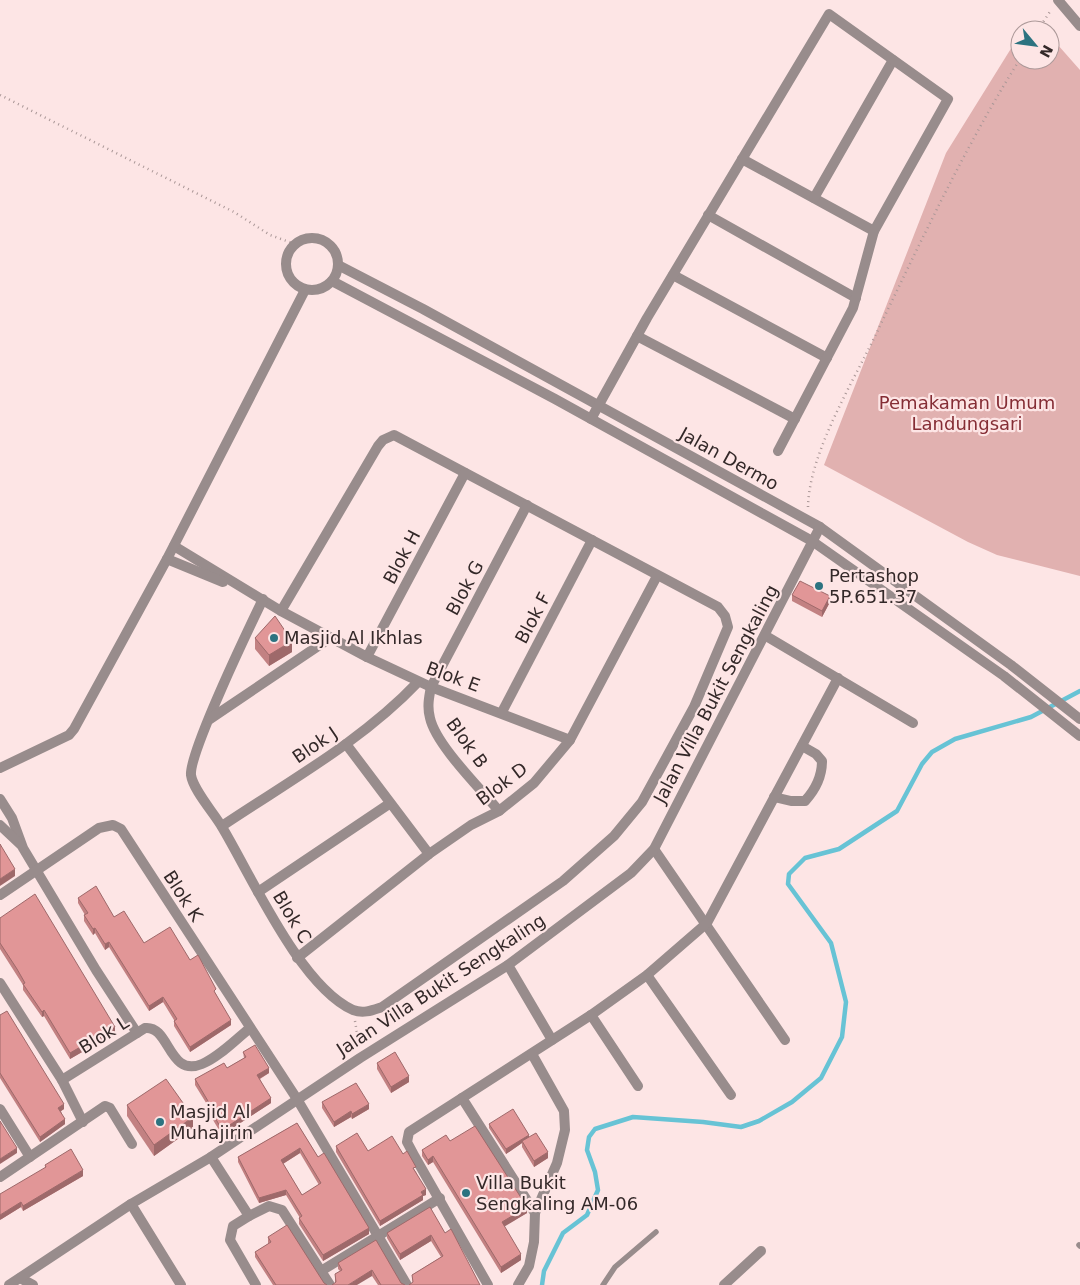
<svg xmlns="http://www.w3.org/2000/svg" width="1080" height="1285" viewBox="0 0 1080 1285" font-family="'DejaVu Sans',sans-serif">
  <style>
    .green { fill: #e1b1b0 }
    .lines { fill: none; stroke-linecap: round; stroke-linejoin: round }
    .stream { stroke: #67c3d5; stroke-width: 4.5 }
    .path { stroke: #aa9797; stroke-width: 2.5; stroke-dasharray: 1 4; stroke-linecap: butt }
    .lane { stroke: #988c8c; stroke-width: 5.5 }
    .street { stroke: #988c8c; stroke-width: 10 }
    .wall { fill: #c28182; fill-rule: evenodd }
    .shaded-wall { fill: #9e696a }
    .building { fill: #e19697; stroke: #9e696a; fill-rule: evenodd }
    .poi-dot { fill: #2c7380; stroke: #fde5e5; stroke-width: 2 }
    .labels { text-anchor: middle; stroke-width: 4.5; stroke-linejoin: round; paint-order: stroke }
    .park-label { font-size: 18px; fill: #852d35; stroke: #fde5e5 }
    .street-label { font-size: 18px; fill: #332828; stroke: #fde5e5 }
    .poi-label { font-size: 18px; fill: #332828; stroke: #fde5e5; text-anchor: start }
  </style>
  <rect width="100%" height="100%" fill="#fde5e5"/>
  <polygon class="green" points="1020,34 1020,60 1050,60 1050,36 1080,70 1080,576 997,555 968,542 824,465 946,153"/>
  <g class="lines">
    <polyline class="stream" points="542,1285 544,1271 563,1233 587,1215 598,1190 595,1172 587,1150 589,1137 595,1129 633,1117 703,1122 741,1127 759,1121 792,1102 821,1078 842,1037 846,1002 831,943 788,884 789,874 805,858 839,849 897,811 922,764 932,752 955,739 1031,717 1080,691"/>
    <g class="path">
      <polyline points="1038,30 1051,10"/>
      <polyline points="0,95 234,212 270,235 295,244"/>
      <path d="M 808,507 C 809,452 855,379 879,328 C 923,237 966,145 1020,59"/>
      <polyline points="355,1021 359,1046"/>
    </g>
    <g class="lane">
      <polyline points="1079,1245 1080,1246"/>
      <polyline points="603,1285 615,1267 656,1232"/>
    </g>
    <g class="street">
      <polyline points="1058,0 1080,26"/>
      <polyline points="742,159 874,231"/>
      <polyline points="814,198 893,60"/>
      <polyline points="708,215 856,298"/>
      <circle cx="312" cy="264" r="26"/>
      <polyline points="338,265 423,309 820,527 1011,665 1080,719"/>
      <polyline points="673,275 827,358"/>
      <polyline points="332,281 555,399 812,541 1004,676 1080,736"/>
      <polyline points="637,336 795,419"/>
      <polyline points="591,419 647,318 829,14 948,99 874,231 853,308 778,451"/>
      <polyline points="174,546 281,611 367,657 431,687 570,740"/>
      <polyline points="167,559 223,582"/>
      <path d="M 263,599 C 250,626 189,753 191,775 C 193,790 214,813 222,827 C 252,877 300,986 353,1010 C 364,1014 373,1010 382,1007 L 563,881 L 614,836 L 642,802 L 694,707 L 728,627 L 725,616 L 718,607 L 394,435 L 383,440 L 378,446 L 281,611"/>
      <polyline points="766,636 913,723"/>
      <polyline points="367,657 465,473"/>
      <polyline points="502,712 592,540"/>
      <polyline points="210,719 330,638"/>
      <polyline points="346,744 429,854"/>
      <polyline points="0,768 69,735 74,729 167,559 305,290"/>
      <path d="M 774,797 L 791,801 L 805,801 C 816,789 822,777 822,761 L 816,754 L 802,746"/>
      <polyline points="0,799 12,818 23,848 96,970 137,1033"/>
      <path d="M 499,811 C 480,788 436,745 430,718 C 427,707 429,697 431,687 L 527,505"/>
      <polyline points="0,825 21,845"/>
      <path d="M 222,826 C 289,781 362,741 418,682"/>
      <polyline points="654,849 785,1040"/>
      <polyline points="258,892 389,804"/>
      <polyline points="0,895 99,828 113,825 121,829 297,1099 407,1285"/>
      <polyline points="297,958 429,854 471,825 499,811 534,783 570,740 657,576"/>
      <polyline points="508,965 552,1040"/>
      <polyline points="647,975 731,1095"/>
      <polyline points="0,983 62,1080 83,1122"/>
      <polyline points="591,1015 638,1086"/>
      <path d="M 62,1080 L 145,1028 C 170,1025 168,1078 202,1064 C 219,1057 235,1040 249,1029"/>
      <polyline points="462,1098 535,1213"/>
      <polyline points="0,1109 30,1157"/>
      <polyline points="211,1157 249,1216 269,1206 282,1210 330,1285"/>
      <polyline points="0,1177 105,1106 110,1108 132,1144"/>
      <polyline points="131,1204 181,1285"/>
      <polyline points="249,1216 233,1226 230,1240 256,1285"/>
      <polyline points="321,1271 440,1198"/>
      <polyline points="20,1278 33,1285"/>
      <polyline points="9,1285 131,1204 211,1157 360,1058 508,965 631,873 654,849 820,527"/>
      <polyline points="488,1285 415,1157 407,1142 409,1132 591,1015 647,975 707,923 838,678"/>
      <polyline points="518,1285 529,1266 534,1242 535,1213 557,1163 565,1130 564,1111 532,1054"/>
      <polyline points="724,1285 761,1251"/>
    </g>
  </g>
  <g class="wall">
    <polygon points="792,595 830,602 822,617 792,601"/>
    <polygon points="255,638 292,652 269,666 255,649"/>
    <polygon points="78,898 114,917 144,943 190,960 216,994 231,1025 190,1052 174,1026 174,1020 163,1002 149,1011 109,947 105,950 95,933 93,935 84,921 84,915 85,915 78,903"/>
    <polygon points="0,918 115,1033 70,1059 44,1016 42,1017 23,990 23,985 0,949"/>
    <polygon points="0,1015 64,1109 61,1111 65,1124 40,1142 0,1078"/>
    <polygon points="243,1052 269,1073 260,1079 271,1103 222,1135 213,1120 213,1114 195,1085 195,1079 227,1068 244,1058"/>
    <polygon points="377,1063 409,1082 391,1093 377,1069"/>
    <polygon points="322,1102 369,1109 352,1119 351,1117 334,1127 322,1108"/>
    <polygon points="127,1105 193,1128 154,1156 127,1116"/>
    <path d="M 297,1123 L 318,1157 L 369,1234 L 323,1261 L 299,1224 L 299,1218 L 300,1218 L 286,1195 L 259,1203 L 238,1162 L 238,1157 ZM 300,1153 L 319,1185 L 302,1195 L 283,1164 Z"/>
    <polygon points="489,1124 529,1138 548,1158 534,1167 522,1147 522,1143 506,1154 489,1128"/>
    <polygon points="450,1141 527,1213 504,1226 521,1260 501,1273 433,1162 428,1165 422,1156 422,1150"/>
    <polygon points="336,1146 368,1151 403,1154 416,1172 426,1195 423,1196 423,1200 380,1226 336,1152"/>
    <polygon points="45,1165 83,1176 23,1211 21,1207 0,1220 45,1168"/>
    <polygon points="387,1233 445,1233 480,1285 413,1283 412,1275 441,1257 431,1241 400,1260 387,1238"/>
    <polygon points="268,1237 324,1283 327,1285 273,1285 255,1257 255,1252 268,1244"/>
    <polygon points="376,1240 401,1283 405,1285 378,1285 372,1276 335,1283 335,1274 340,1271 338,1269 338,1263"/>
  </g>
  <g class="shaded-wall">
    <polygon points="830,596 830,602 822,617 822,611"/>
    <polygon points="292,641 292,652 269,666 269,655"/>
    <polygon points="15,869 15,876 0,886 0,879"/>
    <polygon points="95,928 95,933 93,935 93,929"/>
    <polygon points="109,942 109,947 105,950 105,944"/>
    <polygon points="163,997 163,1002 149,1011 149,1006"/>
    <polygon points="44,1010 44,1016 42,1017 42,1012"/>
    <polygon points="231,1020 231,1025 190,1052 190,1047"/>
    <polygon points="115,1027 115,1033 70,1059 70,1053"/>
    <polygon points="269,1068 269,1073 257,1080 257,1075"/>
    <polygon points="409,1076 409,1082 391,1093 391,1087"/>
    <polygon points="271,1098 271,1103 222,1135 222,1130"/>
    <polygon points="64,1104 64,1109 58,1113 58,1108"/>
    <polygon points="369,1104 369,1109 352,1119 352,1114"/>
    <polygon points="351,1111 351,1117 334,1127 334,1122"/>
    <polygon points="193,1117 193,1128 154,1156 154,1145"/>
    <polygon points="65,1119 65,1124 40,1142 40,1137"/>
    <polygon points="529,1135 529,1139 522,1141 522,1143 506,1154 506,1149"/>
    <polygon points="17,1148 17,1153 0,1164 0,1159"/>
    <polygon points="300,1148 300,1153 281,1165 281,1160"/>
    <polygon points="548,1152 548,1158 534,1167 534,1161"/>
    <polygon points="433,1156 433,1162 428,1165 428,1160"/>
    <polygon points="83,1170 83,1176 23,1211 23,1206"/>
    <polygon points="426,1189 426,1195 423,1196 423,1200 380,1226 380,1221"/>
    <polygon points="286,1190 286,1195 259,1203 259,1198"/>
    <polygon points="21,1202 21,1207 0,1220 0,1215"/>
    <polygon points="527,1207 527,1213 502,1228 502,1222"/>
    <polygon points="369,1228 369,1234 323,1261 323,1255"/>
    <polygon points="431,1235 431,1241 400,1260 400,1254"/>
    <polygon points="521,1254 521,1260 501,1273 501,1267"/>
    <polygon points="372,1270 372,1276 357,1285 348,1285"/>
  </g>
  <g class="building">
    <polygon points="800,581 830,596 822,611 792,595"/>
    <polygon points="275,616 292,641 269,655 255,638"/>
    <polygon points="0,844 15,869 0,879"/>
    <polygon points="96,886 114,917 124,911 144,943 170,927 190,960 198,955 216,989 214,991 231,1020 190,1047 174,1021 177,1019 163,997 149,1006 109,942 105,944 95,928 93,929 84,915 88,913 78,898"/>
    <polygon points="35,894 115,1027 70,1053 44,1010 42,1012 23,984 25,983 17,969 0,943 0,918"/>
    <polygon points="7,1011 64,1104 58,1108 65,1119 40,1137 0,1073 0,1015"/>
    <polygon points="255,1045 269,1068 257,1075 271,1098 222,1130 213,1114 215,1113 195,1079 224,1063 227,1068 246,1057 243,1052"/>
    <polygon points="395,1052 409,1076 391,1087 377,1063"/>
    <polygon points="166,1079 193,1117 154,1145 127,1105"/>
    <polygon points="356,1083 369,1104 352,1114 351,1111 334,1122 322,1102"/>
    <polygon points="513,1109 529,1135 506,1149 489,1124"/>
    <polygon points="0,1121 17,1148 0,1159"/>
    <path d="M 297,1123 L 318,1157 L 324,1153 L 369,1228 L 323,1255 L 299,1218 L 302,1216 L 286,1190 L 259,1198 L 238,1157 ZM 300,1148 L 321,1183 L 302,1195 L 281,1160 Z"/>
    <polygon points="475,1126 527,1207 502,1222 521,1254 501,1267 433,1156 428,1160 422,1150 446,1135 450,1141"/>
    <polygon points="357,1133 368,1151 392,1136 403,1154 407,1151 416,1167 413,1168 426,1189 421,1192 423,1195 380,1221 336,1146"/>
    <polygon points="536,1133 548,1152 534,1161 522,1141"/>
    <polygon points="71,1149 83,1170 23,1206 21,1202 0,1215 0,1194 46,1167 45,1165"/>
    <polygon points="430,1207 445,1233 451,1229 480,1285 409,1285 413,1282 412,1275 443,1256 431,1235 400,1254 387,1233"/>
    <polygon points="287,1225 324,1283 327,1285 276,1285 255,1252 271,1242 268,1237"/>
    <polygon points="376,1240 401,1283 405,1285 381,1285 372,1270 348,1285 332,1285 336,1282 335,1274 342,1270 338,1263"/>
  </g>
  <g class="poi-dot">
    <circle cx="819" cy="586" r="5"/>
    <circle cx="274" cy="638" r="5"/>
    <circle cx="160" cy="1122" r="5"/>
    <circle cx="466" cy="1193" r="5"/>
  </g>
  <g class="labels">
    <g class="park-label">
      <text x="967" y="409">Pemakaman Umum<tspan x="967" dy="21">Landungsari</tspan></text>
    </g>
    <g class="street-label">
      <text transform="translate(729 459) rotate(29)" y="6">Jalan Dermo</text>
      <text transform="translate(402 557) rotate(-62)" y="6">Blok H</text>
      <text transform="translate(465 588) rotate(-62)" y="6">Blok G</text>
      <text transform="translate(533 618) rotate(-62)" y="6">Blok F</text>
      <text transform="translate(453 677) rotate(20)" y="6">Blok E</text>
      <text transform="translate(716 694) rotate(-62)" y="6">Jalan Villa Bukit Sengkaling</text>
      <text transform="translate(467 743) rotate(54)" y="6">Blok B</text>
      <text transform="translate(315 745) rotate(-34)" y="6">Blok J</text>
      <text transform="translate(502 784) rotate(-37)" y="6">Blok D</text>
      <text transform="translate(183 896) rotate(57)" y="6">Blok K</text>
      <text transform="translate(292 917) rotate(59)" y="6">Blok C</text>
      <text transform="translate(441 985) rotate(-33)" y="6">Jalan Villa Bukit Sengkaling</text>
      <text transform="translate(104 1035) rotate(-32)" y="6">Blok L</text>
    </g>
    <g class="poi-label">
      <text x="829" y="582">Pertashop<tspan x="829" dy="21">5P.651.37</tspan></text>
      <text x="284" y="644">Masjid Al Ikhlas</text>
      <text x="170" y="1118">Masjid Al<tspan x="170" dy="21">Muhajirin</tspan></text>
      <text x="476" y="1189">Villa Bukit<tspan x="476" dy="21">Sengkaling AM-06</tspan></text>
    </g>
  </g>
  <g transform="translate(1035 45) rotate(119)"><circle r="24" fill="#fde5e5" stroke="#ac9999"/>
  <path d="M0-4L9 19L0 12L-9 19Z" fill="#2c7380"/>
  <text y="-8" font-size="14" font-weight="bold" text-anchor="middle" fill="#332828">N</text>
  </g>
</svg>
